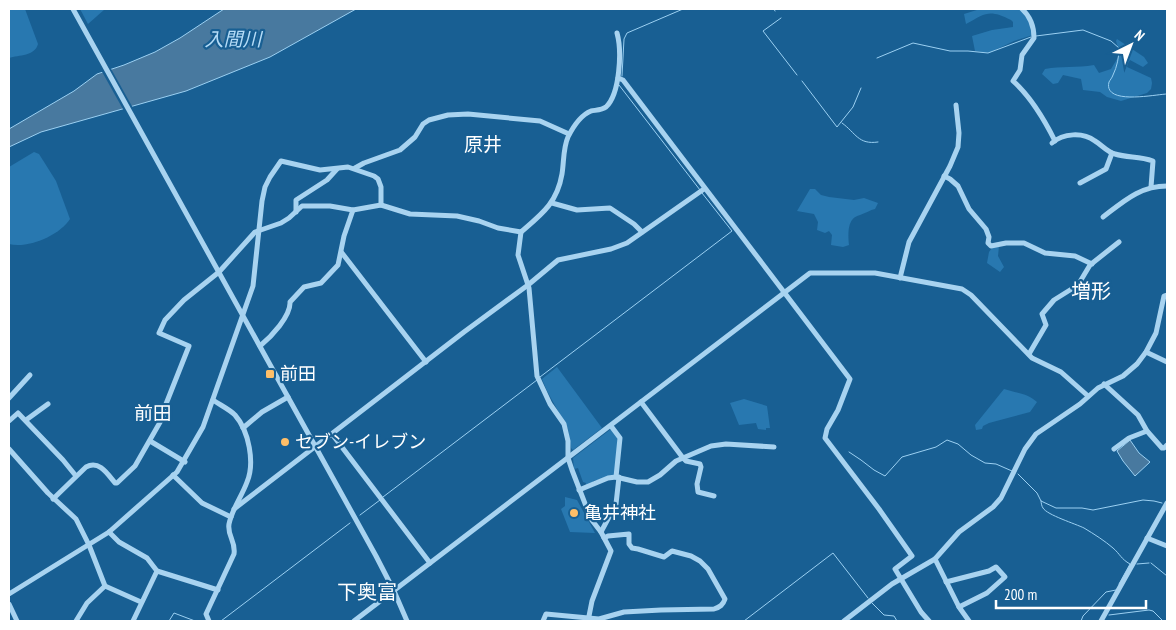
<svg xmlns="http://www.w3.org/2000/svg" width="1176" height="630" viewBox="0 0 1176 630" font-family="'PT Sans Narrow','Noto Sans JP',sans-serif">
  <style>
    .green { fill: #2878b0 }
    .water { fill: #48799f; stroke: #9bd0f2 }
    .pier { fill: #185f93 }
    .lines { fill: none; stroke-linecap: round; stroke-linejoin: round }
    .stream { stroke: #9bd0f2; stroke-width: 1 }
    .minor { stroke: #a8d3f0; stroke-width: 5 }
    .poi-dot { fill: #ffbf68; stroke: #185f93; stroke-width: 2 }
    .labels { text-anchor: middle; stroke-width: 4.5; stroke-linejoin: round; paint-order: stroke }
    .poi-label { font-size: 18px; fill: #fff; stroke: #185f93; text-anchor: start }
    .water-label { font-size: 19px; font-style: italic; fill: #b5dcf7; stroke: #185f93 }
    .neighbourhood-label { font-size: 19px; fill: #fff; stroke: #185f93 }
    .quarter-label { font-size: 20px; fill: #fff; stroke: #185f93 }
  </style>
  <rect width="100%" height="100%" fill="#185f93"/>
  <g class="green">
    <path d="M 9,9 L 25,9 L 38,44 C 35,56 19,55 9,58 Z"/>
    <polygon points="80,9 105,9 88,24"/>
    <path d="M 980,9 L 1020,9 L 1029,17 L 1033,35 L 1014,41 L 989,53 L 975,51 L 972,36 L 992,30 L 1013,27 L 1013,22 L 1011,20 C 989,9 986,13 966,24 L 964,14 Z"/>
    <path d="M 1117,39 L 1144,57 L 1148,63 L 1143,67 L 1130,60 L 1128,63 L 1127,67 L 1151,78 L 1152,83 L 1151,89 L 1147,93 L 1121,101 L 1107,97 L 1100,92 L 1083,90 L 1081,79 L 1063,75 L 1058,83 L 1053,84 L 1042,74 L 1045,69 C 1061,66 1077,68 1094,65 L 1099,73 L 1111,69 L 1120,54 L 1116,41 Z"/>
    <path d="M 34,152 L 39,154 L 56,181 L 70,219 C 60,235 28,249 9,244 L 9,167 Z"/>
    <path d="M 810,189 L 815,189 L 821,195 L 829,197 L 854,200 L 864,198 L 878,203 L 875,209 C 870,210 866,213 860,215 C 847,218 848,233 849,245 L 843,247 L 831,245 L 832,235 L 829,231 L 825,233 L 817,230 L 818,222 L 814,214 L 797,211 Z"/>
    <polygon points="999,246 998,256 1004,267 1000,272 987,263 989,252 992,248"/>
    <polygon points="557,367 602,428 573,450 571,448 568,429 547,391 542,379"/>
    <path d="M 1004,389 C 1016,393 1027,393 1037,402 L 1030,412 L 989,423 L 983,426 L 982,429 L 976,430 L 975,425 Z"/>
    <polygon points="744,399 767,406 770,428 766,428 766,430 758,429 756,423 739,425 730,403"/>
    <polygon points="611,429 618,437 615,476 593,481 593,483 586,487 586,483 583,482 578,468 574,469 573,458"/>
    <polygon points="565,497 577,500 595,533 570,532 561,509 565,506"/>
  </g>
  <g class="water">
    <polygon points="224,9 356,9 270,57 186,91 41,132 9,147 9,129 74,91 97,74 124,65 155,52 180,38"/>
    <polygon points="1130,440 1139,453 1150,462 1135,476 1123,461 1117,451"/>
  </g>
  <polygon class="pier" points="110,67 133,108 124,111 101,70"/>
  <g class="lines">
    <g class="stream">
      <polyline points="774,9 775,11"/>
      <polyline points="781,18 763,31 797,75"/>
      <path d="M 1036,36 L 1083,30 L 1111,41 L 1119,48 C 1119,57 1117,67 1113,75 C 1112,78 1110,80 1109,82 C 1103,106 1157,94 1167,94"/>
      <polyline points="877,58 913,43 950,51 968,51 988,53 1031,37"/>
      <polyline points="622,76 624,39 627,33 683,9"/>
      <polyline points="802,81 837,127 853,107 861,88"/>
      <polyline points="619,85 700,190"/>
      <path d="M 842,123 C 856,133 858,145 878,142"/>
      <polyline points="540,377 732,231 702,193"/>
      <polyline points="849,452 861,460 874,470 885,476 902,457 936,447 947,440 958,444 971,455 985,463 996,464 1012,471"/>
      <polyline points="1018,474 1037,493 1041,501 1056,508 1082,508 1093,510 1143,500 1154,501 1162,503"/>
      <polyline points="383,497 537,380"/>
      <path d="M 1041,501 C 1041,503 1042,507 1043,508 C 1047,515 1076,524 1084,528 C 1094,534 1105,541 1113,548 C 1120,554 1121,559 1130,564 L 1119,584"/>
      <polyline points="360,515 380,500"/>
      <polyline points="1151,563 1167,576"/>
      <polyline points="1137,564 1149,563"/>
      <polyline points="872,603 884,615 894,616 897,621"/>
      <polyline points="1109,615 1149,610 1153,611 1163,621"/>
      <polyline points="169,621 174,613 195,621"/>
      <polyline points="221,621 350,523"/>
      <polyline points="744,621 833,553 868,598"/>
      <polyline points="1081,621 1083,616 1106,592 1116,590"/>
    </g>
    <g class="minor">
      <polyline points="73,9 376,556 394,591 407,621"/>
      <path d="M 1022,9 C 1031,17 1034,26 1034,38 L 1022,55 L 1020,70 L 1013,81 C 1031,97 1044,119 1055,141"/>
      <polyline points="618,78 623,80 850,379 838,410 827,429 825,438 879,509 912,556 895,569 921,612 929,621"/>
      <path d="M 1052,143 C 1063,133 1083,132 1095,141 C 1102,145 1107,152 1115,154 C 1128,158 1139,156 1153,161 L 1151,187"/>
      <polyline points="355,168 364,163 400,150 415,137 423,124 429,120 448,115 468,114 540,121 569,134"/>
      <polyline points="944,176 950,179 958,186 969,209 986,229 989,237 988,243 991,246 1006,243 1024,243 1045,253 1075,256 1092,264"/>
      <polyline points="1080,183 1106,169 1112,153"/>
      <polyline points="552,203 577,210 610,208 634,224 642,232"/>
      <polyline points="296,212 296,200 327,180 337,169"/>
      <path d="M 1103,217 C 1124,201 1140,186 1167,186"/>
      <polyline points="521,232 518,255 529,288 537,376 550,404 564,424 568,441 568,458 572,470 591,519 601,532 611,551 592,601 588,621"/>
      <polyline points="342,253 426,362"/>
      <polyline points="900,278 909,242 950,166 958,147 959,133 956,105"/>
      <path d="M 260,346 C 271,337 291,316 290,302 L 304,287 L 321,283 L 338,265 L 344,236 L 353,210"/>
      <polyline points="1146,352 1167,362"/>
      <polyline points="1029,354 1046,325 1042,314 1054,300 1078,285 1090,265 1119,242"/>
      <polyline points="1104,384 1138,415 1147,431 1162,448 1164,448 1167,445"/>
      <polyline points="9,398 30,375"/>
      <polyline points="641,402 683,458 686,461 700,464 701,467 697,484 698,492 714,496"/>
      <polyline points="26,420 48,404"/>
      <polyline points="9,421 18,413 63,460 76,476"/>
      <polyline points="611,426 620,438 616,477"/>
      <polyline points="243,428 262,412 288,397"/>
      <polyline points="332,434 430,563"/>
      <polyline points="150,441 185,462"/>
      <polyline points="9,449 48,493 76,519 89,545 105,586 87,603 76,621"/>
      <polyline points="1114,449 1129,438 1147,431"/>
      <polyline points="173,475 202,503 231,517"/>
      <polyline points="579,490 608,478 616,477 637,482 648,482 660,475 676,461 711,446 726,444 774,447"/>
      <path d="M 53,499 L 86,467 C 99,460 107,473 115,483 L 117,483 L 135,466 L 163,417 L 166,404 L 189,346 L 159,333 L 165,320 L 184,300 L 219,272 L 255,232 L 281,223 L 289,218 L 302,206 L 330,206 L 353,210 L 381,205 L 410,214 L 457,216 L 479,221 L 498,228 L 521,232 C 542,214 557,203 562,174 C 564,162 563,148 568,137 C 573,127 581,115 591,111 C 596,110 602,110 606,107 C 620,94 622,51 617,33"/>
      <polyline points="234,509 464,332 528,285 558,260 611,249 627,243 704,189"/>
      <polyline points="109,532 119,542 147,558 157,571 218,590"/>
      <polyline points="601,532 616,504 619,477"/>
      <polyline points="1147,538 1167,546"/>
      <polyline points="946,582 989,571 996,567 1005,577 987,593 959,607"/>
      <polyline points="105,586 141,602"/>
      <polyline points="9,594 109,532 177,472 203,427 253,286 262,201 265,187 270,177 281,161 320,170 348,167 374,176 378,179 381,187 381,205"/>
      <polyline points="9,604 17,621"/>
      <polyline points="133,621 157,571"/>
      <path d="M 209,621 L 206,614 L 234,554 C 236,541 227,536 229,524 C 232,509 242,496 247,482 C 255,463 249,431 235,415 C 229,409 220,405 213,400"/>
      <polyline points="354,621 810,273 875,273 962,289 971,295 1032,358 1061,372 1088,396"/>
      <path d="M 543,621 L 546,614 L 599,619 L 624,612 L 661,610 L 714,609 C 720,607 723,605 725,599 L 708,569 L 700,561 L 691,556 L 672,551 L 664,557 L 638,549 L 632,548 L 629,544 L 629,534 L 608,536 L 604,538"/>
      <polyline points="844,621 892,584 935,559"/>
      <polyline points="969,621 959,607 935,559 959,532 993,507 1001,498 1025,449 1036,434 1080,404 1098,388 1123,376 1137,364 1146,352 1156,333 1164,296 1167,295"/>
      <polyline points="1101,621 1167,503"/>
    </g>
  </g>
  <g class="poi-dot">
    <rect x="265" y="369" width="10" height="10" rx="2.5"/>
    <circle cx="285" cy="442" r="5"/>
    <circle cx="574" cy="513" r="5"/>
  </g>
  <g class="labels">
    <g class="poi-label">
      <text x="280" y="380">前田</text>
      <text x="295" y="448">セブン-イレブン</text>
      <text x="584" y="519">亀井神社</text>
    </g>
    <g class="water-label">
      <text x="233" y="46">入間川</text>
    </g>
    <g class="neighbourhood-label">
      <text x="483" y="151">原井</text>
      <text x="153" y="420">前田</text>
    </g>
    <g class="quarter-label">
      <text x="1091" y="298">増形</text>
      <text x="367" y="599">下奥富</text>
    </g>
  </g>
  <rect width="1176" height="630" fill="none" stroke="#ffffff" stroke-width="20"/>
  <g transform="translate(1131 45) rotate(42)" stroke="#185f93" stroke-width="4" paint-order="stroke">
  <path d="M0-4L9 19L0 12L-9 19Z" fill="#ffffff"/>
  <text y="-8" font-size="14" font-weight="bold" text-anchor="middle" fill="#ffffff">N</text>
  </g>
  <path d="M996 600v8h150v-8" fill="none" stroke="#ffffff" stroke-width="2.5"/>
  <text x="1004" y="600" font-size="15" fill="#ffffff" stroke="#185f93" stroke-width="4" paint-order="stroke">200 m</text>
</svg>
